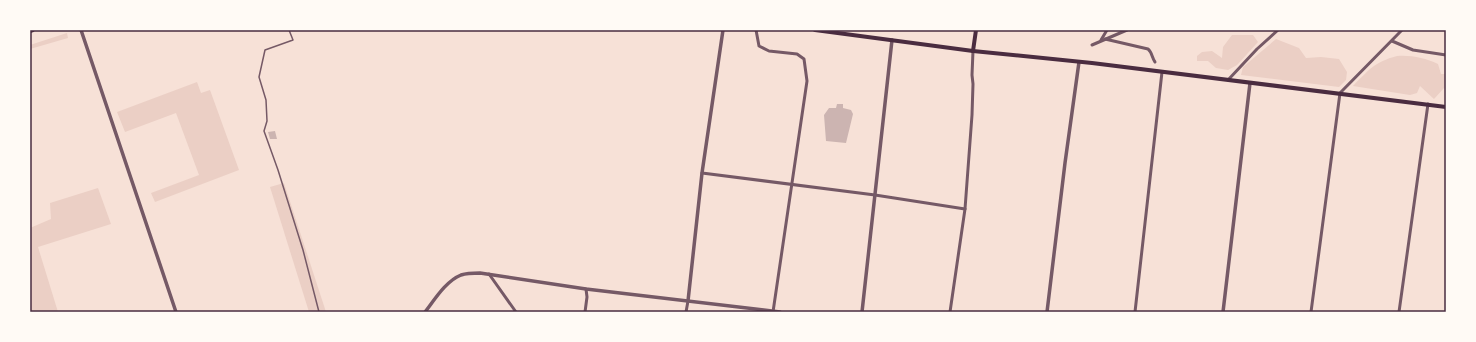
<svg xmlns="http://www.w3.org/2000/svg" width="1476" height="342" viewBox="0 0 1476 342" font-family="'Exo 2',sans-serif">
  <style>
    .green { fill: #ebcfc5 }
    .building { fill: #ccb4b1 }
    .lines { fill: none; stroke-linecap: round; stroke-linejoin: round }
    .service { stroke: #755966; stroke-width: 1.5 }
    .minor { stroke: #755966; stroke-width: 3 }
    .tertiary { stroke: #755966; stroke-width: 3.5 }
    .secondary { stroke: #4a2c40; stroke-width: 4 }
    .neatline { fill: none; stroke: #4a2c40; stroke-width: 1.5 }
  </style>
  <rect width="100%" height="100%" fill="#f7e1d7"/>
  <g class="green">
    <polygon points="67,33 68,38 30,49 30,45"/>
    <polygon points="1232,35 1253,35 1258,42 1237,65 1228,70 1216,68 1208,61 1197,61 1197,56 1202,52 1212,51 1222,58 1223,47"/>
    <polygon points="1276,39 1299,48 1306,58 1321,57 1339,59 1347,72 1346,80 1339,87 1241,75 1243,67"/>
    <path d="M 1397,56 C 1412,55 1425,58 1438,64 L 1441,74 L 1446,74 L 1446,90 L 1444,88 L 1434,99 L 1420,86 L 1417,93 L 1410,95 L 1353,86 C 1369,70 1374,62 1397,56 Z"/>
    <polygon points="197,82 201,93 210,90 239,170 155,202 151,193 199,175 176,113 125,132 117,112"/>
    <polygon points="284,183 326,312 309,312 270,187"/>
    <polygon points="98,188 111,224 38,247 58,312 30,312 30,228 51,219 50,203"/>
  </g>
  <g class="building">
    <polygon points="837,104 843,104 843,108 851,110 853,114 846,143 826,141 824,115 829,108 836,108"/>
    <polygon points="275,131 277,139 270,139 268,132"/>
  </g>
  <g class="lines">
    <polyline class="service" points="289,30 293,40 265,50 259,77 266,100 267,121 264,131 278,170 303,250 319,312"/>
    <g class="minor">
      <polyline points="756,30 759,46 769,51 797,54 804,59 807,81 773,312"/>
      <path d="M 1105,39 L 1148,49 C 1152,52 1152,58 1155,62"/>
      <polyline points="1101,40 1107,30"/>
      <polyline points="1392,41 1413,50 1446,55"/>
      <polyline points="1092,45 1127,30"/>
      <polyline points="1228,80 1257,49 1278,30"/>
      <polyline points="702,173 875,195 965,209"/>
      <polyline points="489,274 516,312"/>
      <polyline points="585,312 587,297 586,289"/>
      <polyline points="686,312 688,301"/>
      <polyline points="950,312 965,209 972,115 973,84 972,75 973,51"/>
      <polyline points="1135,312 1162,72"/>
      <polyline points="1311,312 1340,93 1402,30"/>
      <polyline points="1399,312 1428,104"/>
    </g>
    <g class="tertiary">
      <polyline points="81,30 176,312"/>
      <polyline points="688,301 702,173 723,30"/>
      <path d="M 425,312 C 435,299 446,281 461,275 C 467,273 474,273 480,273 L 586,289 L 780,312"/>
      <polyline points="862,312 892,40"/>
      <polyline points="1047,312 1065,163 1079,62"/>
      <polyline points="1223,312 1250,83"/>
    </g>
    <g class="secondary">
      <polyline points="815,30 973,51 1092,63 1446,107"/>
      <polyline points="30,31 33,30"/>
      <polyline points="973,51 976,30"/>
    </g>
  </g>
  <rect width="1476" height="342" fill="none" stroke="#fffaf5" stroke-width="62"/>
  <rect x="31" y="31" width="1414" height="280" class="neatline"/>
</svg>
